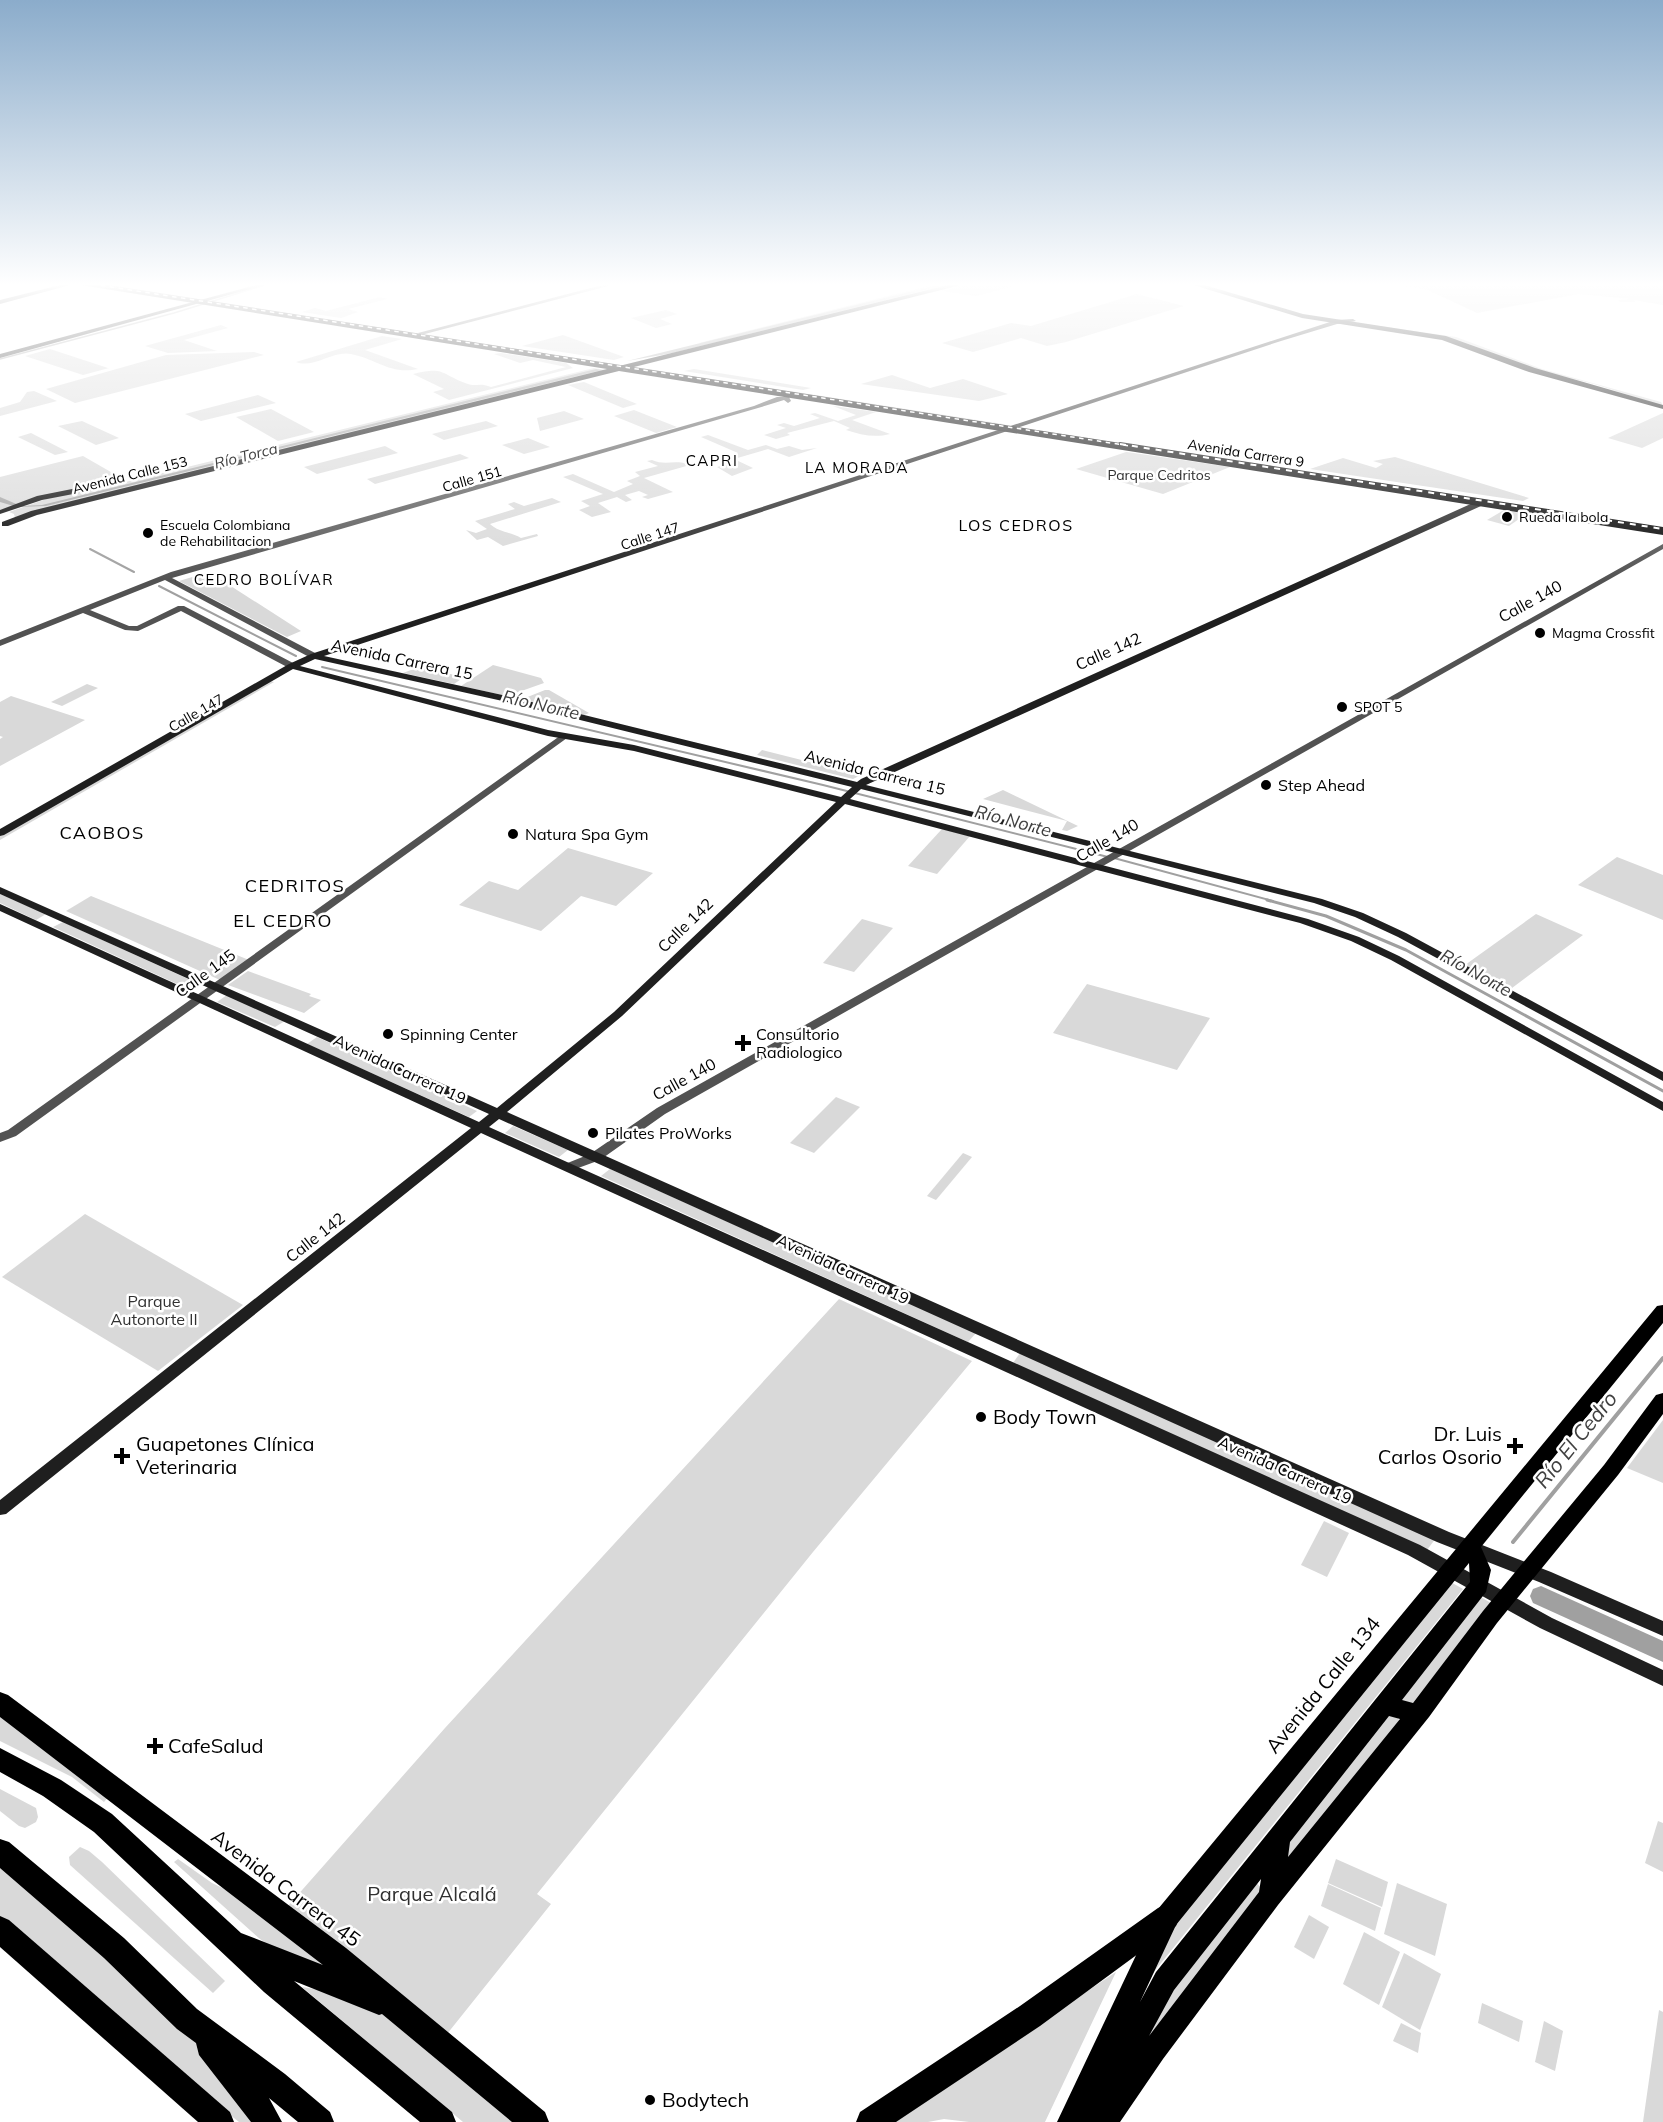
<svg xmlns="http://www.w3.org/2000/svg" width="1663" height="2122" viewBox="0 0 1663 2122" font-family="Mulish,sans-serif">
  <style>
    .green { fill: #d9d9d9 }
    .water { fill: #a0a0a0 }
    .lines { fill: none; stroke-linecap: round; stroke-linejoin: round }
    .stream-far3 { stroke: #a0a0a0; stroke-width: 1.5 }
    .stream-far2 { stroke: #a0a0a0; stroke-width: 2 }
    .stream-far1 { stroke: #a0a0a0; stroke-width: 3 }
    .stream { stroke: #a0a0a0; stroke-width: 4 }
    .river { fill: #a0a0a0; fill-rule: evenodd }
    .tertiary { fill: #525252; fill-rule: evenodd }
    .secondary { fill: #1f1f1f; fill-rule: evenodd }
    .primary { fill: #000; fill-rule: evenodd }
    .trunk { fill: #000; fill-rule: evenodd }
    .rail-far1-casing { stroke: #000; stroke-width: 3 }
    .rail-casing { stroke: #000; stroke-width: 4 }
    .rail-far1 { stroke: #fff; stroke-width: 1.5; stroke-dasharray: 4.5; stroke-linecap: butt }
    .rail { stroke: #fff; stroke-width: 2; stroke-dasharray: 6; stroke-linecap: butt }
    .poi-dot { fill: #000; stroke: #fff; stroke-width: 2 }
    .labels { text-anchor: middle; stroke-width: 5; stroke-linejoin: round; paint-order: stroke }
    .far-street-label { font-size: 14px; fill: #000; stroke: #fff }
    .far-park-label { font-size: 14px; fill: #303030; stroke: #fff }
    .far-poi-label { font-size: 14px; fill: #000; stroke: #fff; text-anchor: start }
    .far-water-label { font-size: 15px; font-style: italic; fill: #414141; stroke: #fff }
    .far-neighbourhood-label { font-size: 15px; letter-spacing: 1.5px; fill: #000; stroke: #fff }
    .far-quarter-label { font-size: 16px; letter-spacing: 1.5px; fill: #000; stroke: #fff }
    .street-label { font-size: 16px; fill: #000; stroke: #fff }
    .poi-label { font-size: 16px; fill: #000; stroke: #fff; text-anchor: start }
    .park-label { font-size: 16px; fill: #303030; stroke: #fff }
    .water-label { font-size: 18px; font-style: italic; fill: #414141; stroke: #fff }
    .neighbourhood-label { font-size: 18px; letter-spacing: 1.5px; fill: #000; stroke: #fff }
    .near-poi-label { font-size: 20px; fill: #000; stroke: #fff; text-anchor: start }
    .near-street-label { font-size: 20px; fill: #000; stroke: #fff }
    .near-park-label { font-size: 20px; fill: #303030; stroke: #fff }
    .near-water-label { font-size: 21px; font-style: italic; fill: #414141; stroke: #fff }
  </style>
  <rect width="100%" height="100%" fill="#fff"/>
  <g class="green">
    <polygon points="936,284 958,284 708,347 699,343"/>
    <polygon points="1394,284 1663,284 1663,305 1634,300 1635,302 1620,302 1618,300 1630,299 1579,294 1477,313 1428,290"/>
    <polygon points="1019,285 976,296 942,291 961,286"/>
    <polygon points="1137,294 1184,306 1066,342 1047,346 1021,338 973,352 942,343 1011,323 1031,326"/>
    <polygon points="380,297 387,299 348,309 358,312 341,318 302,312 315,308 326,311"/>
    <polygon points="211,302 600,362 592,364 206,303"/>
    <polygon points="666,310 677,314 660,319 672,324 656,328 631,318"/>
    <polygon points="1359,323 1456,337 1542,369 1661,402 1663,406 1594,384 1537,370 1460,341"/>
    <polygon points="221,325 228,328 184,340 217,351 168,353 145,346"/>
    <polygon points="563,335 624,357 614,360 522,346"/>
    <path d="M 382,336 L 402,339 L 365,350 L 418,369 C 390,375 377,359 351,354 C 333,350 314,369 296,362 Z"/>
    <polygon points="50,349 108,368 109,368 83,375 25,356"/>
    <polygon points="254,352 264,355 75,403 46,389 166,355"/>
    <path d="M 501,353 L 566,363 L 573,368 L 449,400 L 433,392 L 444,389 L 413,374 C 445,366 440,374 468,384 C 476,387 479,382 491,387 L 566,367 L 533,360 L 520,363 L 494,354 Z"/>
    <polygon points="635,367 1003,424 1007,425 631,368"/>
    <polygon points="594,368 611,371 15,518 14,514 9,512 49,498 113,485"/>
    <polygon points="694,369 811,388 803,390 684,371"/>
    <polygon points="892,375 930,388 963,379 1008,394 979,401 861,384"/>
    <polygon points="584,382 637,404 623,408 568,385"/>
    <polygon points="34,391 57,401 0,416 0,408 20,402 27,392"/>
    <polygon points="258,395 276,403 201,421 185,414"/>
    <path d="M 833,406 L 876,412 L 852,420 L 890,434 C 875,438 861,435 846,430 L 850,428 L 834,421 L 787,433 L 790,435 L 776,439 L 764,435 L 786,428 L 777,425 L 784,423 L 794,426 L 820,418 L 810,414 L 815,413 L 838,421 L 856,415 Z"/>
    <polygon points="271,409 314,432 278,441 236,417"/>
    <polygon points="634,410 677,427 656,433 614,416"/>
    <polygon points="564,411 584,419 540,431 537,418"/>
    <polygon points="1663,413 1663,438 1642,448 1608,438"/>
    <polygon points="82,421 119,438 96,445 58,426"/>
    <polygon points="486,421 498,426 444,440 432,434"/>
    <polygon points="31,433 68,452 55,455 18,437"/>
    <polygon points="708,435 748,450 766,445 777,449 789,446 802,450 817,448 789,457 768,449 734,459 753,468 732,476 717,467 731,463 724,459 738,453 701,437"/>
    <polygon points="528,438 550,447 524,454 502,445"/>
    <polygon points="385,446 398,453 317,474 304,467"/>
    <polygon points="1126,452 1127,452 1230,467 1163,494 1076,469"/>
    <polygon points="460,454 469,458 375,484 367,479"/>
    <polygon points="83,456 123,479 0,510 0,477"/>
    <polygon points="1395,457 1529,498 1523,501 1310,469 1343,458 1376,468 1383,464 1373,461"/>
    <path d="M 652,460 C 665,466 676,459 690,465 L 644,478 L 673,492 L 648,499 L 642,497 L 648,495 L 639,491 L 625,495 L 632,500 L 626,502 L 617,497 L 598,503 L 611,512 L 592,517 L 579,510 L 590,506 L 581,501 L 603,494 L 563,477 L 573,474 L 614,492 L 633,484 L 627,481 L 640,476 L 635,472 L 658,466 L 647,461 Z"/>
    <path d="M 552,498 L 561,502 L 490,524 C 498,532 511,532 521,538 L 537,534 L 538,536 L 503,546 L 488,537 L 477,540 L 466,530 L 476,533 L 487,529 L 475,521 L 515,509 L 508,504 L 514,502 L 524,506 Z"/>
    <polygon points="1504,510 1526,514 1509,526 1487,520"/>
    <polygon points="209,572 301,631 287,637 179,581"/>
    <polygon points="493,665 541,678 544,683 507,696 461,686"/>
    <polygon points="419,667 464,677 454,684 403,673"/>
    <polygon points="270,681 274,682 0,840 0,835"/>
    <polygon points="87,684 98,688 62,706 51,702"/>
    <polygon points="545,690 549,690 589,713 584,715 520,700"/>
    <polygon points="11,696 85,720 0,766 0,739 3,737 0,736 0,702"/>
    <polygon points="762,750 861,775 853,779 757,755"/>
    <polygon points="1003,790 1078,826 1067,831 1062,830 1067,821 983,799"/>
    <polygon points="942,829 970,836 937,874 908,866"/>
    <polygon points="568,848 653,873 616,906 581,896 541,931 459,905 489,881 518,890"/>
    <polygon points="1617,857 1663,875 1663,920 1578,885"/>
    <polygon points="0,894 46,914 36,920 0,903"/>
    <polygon points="91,896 249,960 220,980 66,911"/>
    <polygon points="1536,914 1583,935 1512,988 1465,965"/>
    <polygon points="862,919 893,928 854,972 823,963"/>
    <polygon points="63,922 197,983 188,989 53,927"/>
    <polygon points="248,971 311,994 309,996 321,1000 304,1013 228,985"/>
    <polygon points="1087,984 1210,1018 1177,1070 1053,1033"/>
    <polygon points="227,995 285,1021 275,1027 217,1002"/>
    <polygon points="317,1037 477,1111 469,1117 307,1044"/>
    <polygon points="836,1097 860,1107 814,1153 790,1143"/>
    <polygon points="513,1126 568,1150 559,1157 505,1133"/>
    <polygon points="963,1153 972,1157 936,1200 927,1196"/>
    <polygon points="610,1169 976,1333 968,1342 601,1176"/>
    <polygon points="85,1214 243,1305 158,1371 2,1277"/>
    <polygon points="839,1299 972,1361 813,1552 537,1894 551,1904 447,2034 288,1906 445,1728"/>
    <polygon points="1020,1353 1436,1538 1427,1550 1013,1363"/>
    <polygon points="1663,1420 1663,1483 1627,1468"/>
    <polygon points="1324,1521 1349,1533 1327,1577 1301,1565"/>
    <polygon points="1447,1580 1463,1589 1149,1978 1156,1947"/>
    <polygon points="1479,1596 1491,1603 1412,1704 1400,1704 1402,1689"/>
    <polygon points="0,1712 109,1796 104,1802 72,1777 0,1741"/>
    <polygon points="1386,1712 1394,1714 1400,1721 1283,1866 1278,1848"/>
    <polygon points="0,1789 36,1808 38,1817 36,1822 25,1828 19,1826 0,1811"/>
    <polygon points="1658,1821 1663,1823 1663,1872 1645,1863"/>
    <polygon points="80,1847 89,1851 102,1862 225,1981 213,1993 70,1865 69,1857"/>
    <polygon points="178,1859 212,1883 233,1893 346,1977 288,1958 260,1939 174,1862"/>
    <polygon points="1336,1859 1388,1882 1382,1907 1328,1883"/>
    <polygon points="0,1864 191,2035 255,2122 239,2122 164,2062 0,1921"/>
    <polygon points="1254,1880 1263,1890 1124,2071 1167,1985"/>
    <polygon points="1397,1883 1447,1904 1435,1956 1384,1934"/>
    <polygon points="1328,1884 1381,1908 1375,1931 1321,1906"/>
    <polygon points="1309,1915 1329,1927 1314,1959 1294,1947"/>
    <polygon points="1364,1932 1400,1952 1379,2005 1343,1984"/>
    <polygon points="1404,1953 1441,1974 1420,2030 1382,2007"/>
    <polygon points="1116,1972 1045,2122 969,2122 944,2119 928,2122 890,2122"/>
    <polygon points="302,1987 326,1991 390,2013 521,2122 463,2122"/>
    <polygon points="1482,2003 1523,2021 1519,2042 1478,2023"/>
    <polygon points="1659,2010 1663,2012 1663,2122 1643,2122"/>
    <polygon points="1544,2021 1563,2031 1555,2071 1535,2062"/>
    <polygon points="1401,2023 1421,2033 1418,2053 1393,2041"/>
  </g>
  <g class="water">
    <polygon points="942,284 950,284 673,353 627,361"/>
    <polygon points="596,369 602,370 46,506 17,507 0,502 0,497 21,506 42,505"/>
  </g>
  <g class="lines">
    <polyline class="stream-far3" points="0,359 174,313 268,284"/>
    <g class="stream-far2">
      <polyline points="90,549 134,572"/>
      <polyline points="159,586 296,656"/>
      <polyline points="322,667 823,785 1108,857"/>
      <polyline points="1114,858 1273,901"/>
    </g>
    <polyline class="stream-far1" points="1267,900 1326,916 1406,950 1663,1091"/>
    <polyline class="stream" points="1513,1542 1663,1358"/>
    <polygon class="river" points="1541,1586 1663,1641 1663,1662 1533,1603 1530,1596 1533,1589"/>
    <g class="tertiary">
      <polygon points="606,284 616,284 421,335 418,333"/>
      <polygon points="777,397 789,397 791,401 788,403 784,400 758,408 172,578 317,654 317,658 311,658 165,580 90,610 129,626 137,626 178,606 184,606 295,664 295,668 289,668 181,611 138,631 125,630 83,613 0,646 0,640 171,572 754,406"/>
      <polygon points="1663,544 1663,549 665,1114 600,1160 570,1171 564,1167 565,1164 590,1154 657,1108"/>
      <polygon points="564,733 569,736 567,738 16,1136 0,1142 0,1133 8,1130"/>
    </g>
    <g class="secondary">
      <polygon points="64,284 74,284 0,304 0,300"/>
      <polygon points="260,284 269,284 0,358 0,354"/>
      <path d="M 1336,320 L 1353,319 L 1356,321 L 1337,324 L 1281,341 L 324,656 L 507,696 L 857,782 L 861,779 L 1475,502 L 1481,502 L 1481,506 L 866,785 L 1322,899 L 1363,913 L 1406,933 L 1663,1072 L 1663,1081 L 1398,937 L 1355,917 L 1314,903 L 861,789 L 850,799 L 1308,919 L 1359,937 L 1399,956 L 1663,1102 L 1663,1111 L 1391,960 L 1351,941 L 1300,923 L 845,804 L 622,1016 L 507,1112 L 1449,1532 L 1551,1572 L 1663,1621 L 1663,1636 L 1539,1582 L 1437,1542 L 499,1119 L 489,1127 L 1420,1545 L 1552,1618 L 1663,1670 L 1663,1686 L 1540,1628 L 1408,1555 L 481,1133 L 6,1514 L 0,1515 L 0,1500 L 471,1128 L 0,911 L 0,904 L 479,1122 L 489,1114 L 0,894 L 0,887 L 497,1108 L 614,1012 L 836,802 L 634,751 L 548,736 L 293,669 L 4,835 L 0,836 L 0,829 L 289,664 L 311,654 ZM 315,659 L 507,702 L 852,787 L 841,797 L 634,745 L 548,730 L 300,666 Z"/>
    </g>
    <g class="primary">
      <polygon points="74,284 92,284 619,366 952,284 965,284 630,368 1663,529 1663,535 619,371 37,515 8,526 2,526 2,522 31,511 607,369"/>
      <polygon points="1190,284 1201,284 1303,314 1446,336 1535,368 1663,405 1663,409 1529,372 1442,340 1302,318"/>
      <polygon points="112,481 115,482 115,486 42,500 0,514 0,510 37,496"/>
      <path d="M 1663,1305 L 1663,1323 L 1481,1547 L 1491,1570 L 1486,1592 L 1402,1700 L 1413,1703 L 1483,1611 L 1604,1465 L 1656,1395 L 1663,1393 L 1663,1414 L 1618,1475 L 1497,1623 L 1429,1717 L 1278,1905 L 1163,2059 L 1120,2122 L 1057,2122 L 1158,1909 L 1657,1306 ZM 1469,1563 L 1470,1582 L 1156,1972 L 1140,2002 L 1176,1925 ZM 1389,1716 L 1400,1719 L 1288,1857 L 1290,1842 ZM 1261,1879 L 1259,1892 L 1149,2036 L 1174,1990 Z"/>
    </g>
    <g class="trunk">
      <polygon points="0,1692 8,1695 346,1948 545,2112 549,2122 512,2122 382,2014 379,2015 294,1981 452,2112 456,2122 420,2122 264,1992 94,1832 43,1796 0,1772 0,1748 61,1780 112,1814 241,1933 323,1965 0,1717"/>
      <polygon points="0,1839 9,1842 124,1938 197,2009 285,2074 330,2112 334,2122 298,2122 269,2098 282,2122 251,2122 199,2055 196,2043 177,2029 104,1958 0,1868"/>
      <polygon points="1167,1904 1176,1908 1180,1917 1176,1926 1040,2026 896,2122 856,2122 860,2112 1020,2006 1158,1908"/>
      <polygon points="0,1916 9,1920 230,2112 234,2122 198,2122 0,1947"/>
    </g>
    <g class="rail-far1-casing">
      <polyline id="rail-far1" points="92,284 1130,446"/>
    </g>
    <g class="rail-casing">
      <polyline id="rail" points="1120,444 1663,529"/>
    </g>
    <use href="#rail-far1" class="rail-far1"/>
    <use href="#rail" class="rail"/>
  </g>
  <linearGradient id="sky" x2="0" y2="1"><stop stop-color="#8baccb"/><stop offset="0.49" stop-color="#fff"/><stop offset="1" stop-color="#fff" stop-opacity="0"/></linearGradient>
  <rect width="1663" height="581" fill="url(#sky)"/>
  <g class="poi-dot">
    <circle cx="1507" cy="517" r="6"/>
    <circle cx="148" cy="533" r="6"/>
    <circle cx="1540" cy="633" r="6"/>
    <circle cx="1342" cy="707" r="6"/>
    <circle cx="1266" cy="785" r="6"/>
    <circle cx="513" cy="834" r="6"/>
    <circle cx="388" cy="1034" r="6"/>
    <path d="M740 1034h6v6h6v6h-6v6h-6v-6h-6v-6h6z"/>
    <circle cx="593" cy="1133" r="6"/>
    <circle cx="981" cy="1417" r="6"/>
    <path d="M1512 1437h6v6h6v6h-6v6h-6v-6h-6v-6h6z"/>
    <path d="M119 1447h6v6h6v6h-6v6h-6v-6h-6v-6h6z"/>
    <path d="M152 1737h6v6h6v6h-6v6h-6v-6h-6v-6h6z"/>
    <circle cx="650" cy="2100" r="6"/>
  </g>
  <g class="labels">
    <g class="far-street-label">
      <text transform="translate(1246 453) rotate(9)" y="5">Avenida Carrera 9</text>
      <text transform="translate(130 475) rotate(-14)" y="5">Avenida Calle 153</text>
      <text transform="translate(472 479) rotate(-16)" y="5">Calle 151</text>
      <text transform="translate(650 536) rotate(-18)" y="5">Calle 147</text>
      <text transform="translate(196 713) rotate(-30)" y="5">Calle 147</text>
    </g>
    <g class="far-park-label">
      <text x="1159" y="480">Parque Cedritos</text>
    </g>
    <g class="far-poi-label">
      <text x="1519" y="522">Rueda la bola</text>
      <text x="160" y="530">Escuela Colombiana<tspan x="160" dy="16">de Rehabilitacion</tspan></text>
      <text x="1552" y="638">Magma Crossfit</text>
      <text x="1354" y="712">SPOT 5</text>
    </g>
    <g class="far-water-label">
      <text transform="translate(246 456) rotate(-14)" y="5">Río Torca</text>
    </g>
    <g class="far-neighbourhood-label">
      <text x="712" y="466">CAPRI</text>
      <text x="857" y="473">LA MORADA</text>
      <text x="264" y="585">CEDRO BOLÍVAR</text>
    </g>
    <g class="far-quarter-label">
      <text x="1016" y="531">LOS CEDROS</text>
    </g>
    <g class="street-label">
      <text transform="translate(1530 601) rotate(-29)" y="6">Calle 140</text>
      <text transform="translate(1108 651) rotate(-24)" y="6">Calle 142</text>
      <text transform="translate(402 659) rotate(12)" y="6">Avenida Carrera 15</text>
      <text transform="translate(875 772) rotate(14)" y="6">Avenida Carrera 15</text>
      <text transform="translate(1107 840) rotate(-30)" y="6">Calle 140</text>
      <text transform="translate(685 925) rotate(-44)" y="6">Calle 142</text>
      <text transform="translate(205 973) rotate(-36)" y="6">Calle 145</text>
      <text transform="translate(400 1069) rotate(25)" y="6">Avenida Carrera 19</text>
      <text transform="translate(684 1079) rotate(-29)" y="6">Calle 140</text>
      <text transform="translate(315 1237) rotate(-38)" y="6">Calle 142</text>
      <text transform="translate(843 1269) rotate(25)" y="6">Avenida Carrera 19</text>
      <text transform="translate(1285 1470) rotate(24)" y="6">Avenida Carrera 19</text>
    </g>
    <g class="poi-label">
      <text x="1278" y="791">Step Ahead</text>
      <text x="525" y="840">Natura Spa Gym</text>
      <text x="400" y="1040">Spinning Center</text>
      <text x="756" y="1040">Consultorio<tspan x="756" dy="18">Radiologico</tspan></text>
      <text x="605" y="1139">Pilates ProWorks</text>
    </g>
    <g class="park-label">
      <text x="154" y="1307">Parque<tspan x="154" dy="18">Autonorte II</tspan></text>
    </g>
    <g class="water-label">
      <text transform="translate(541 705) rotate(13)" y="6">Río Norte</text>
      <text transform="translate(1013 821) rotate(15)" y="6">Río Norte</text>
      <text transform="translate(1476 973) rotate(29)" y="6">Río Norte</text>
    </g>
    <g class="neighbourhood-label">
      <text x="102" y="839">CAOBOS</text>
      <text x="295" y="892">CEDRITOS</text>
      <text x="283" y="927">EL CEDRO</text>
    </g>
    <g class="near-poi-label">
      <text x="993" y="1424">Body Town</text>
      <text x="1502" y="1441" text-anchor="end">Dr. Luis<tspan x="1502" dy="23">Carlos Osorio</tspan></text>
      <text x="136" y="1451">Guapetones Clínica<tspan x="136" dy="23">Veterinaria</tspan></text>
      <text x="168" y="1753">CafeSalud</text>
      <text x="662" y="2107">Bodytech</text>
    </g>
    <g class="near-street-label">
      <text transform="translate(1323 1685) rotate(-51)" y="7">Avenida Calle 134</text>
      <text transform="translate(286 1888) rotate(37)" y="7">Avenida Carrera 45</text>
    </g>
    <g class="near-park-label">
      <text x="432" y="1901">Parque Alcalá</text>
    </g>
    <g class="near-water-label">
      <text transform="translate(1576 1440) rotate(-51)" y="7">Río El Cedro</text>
    </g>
  </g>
</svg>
